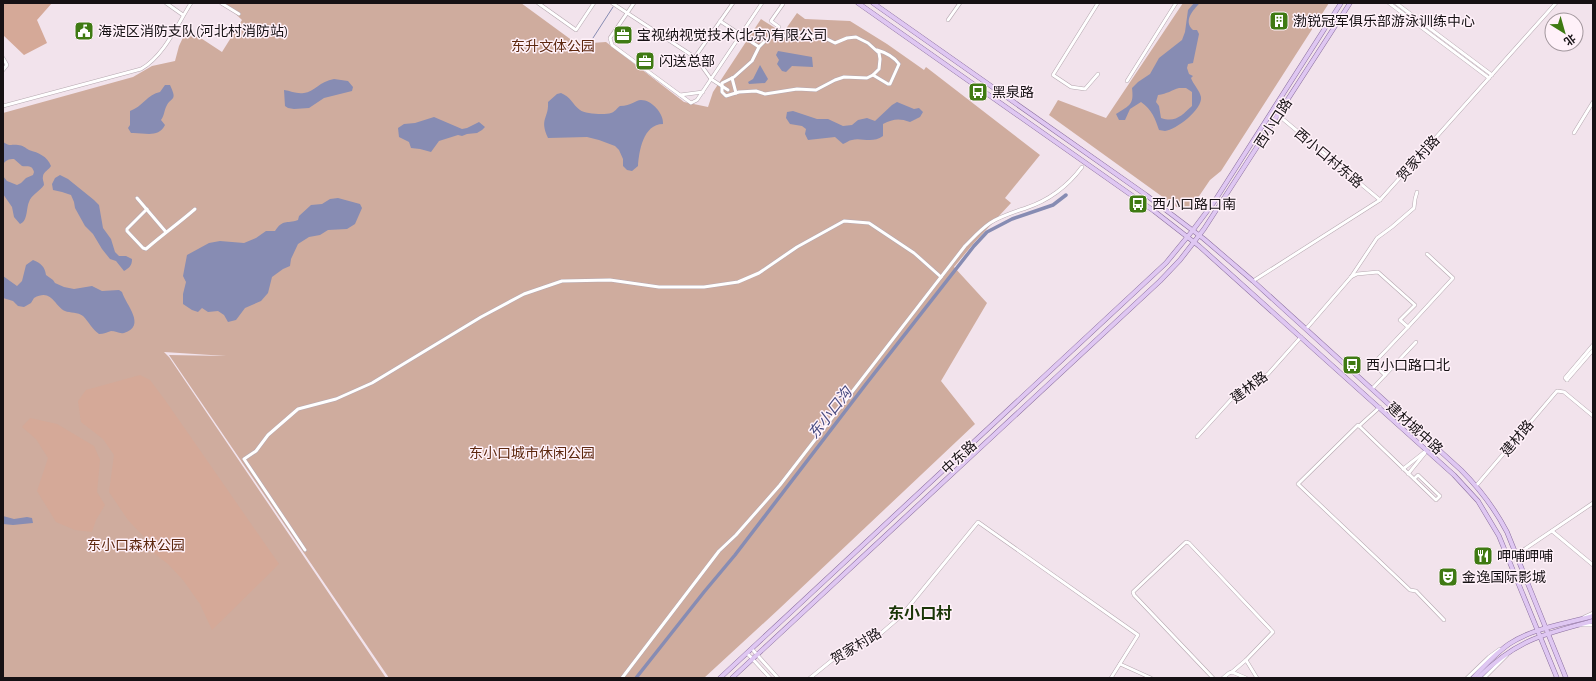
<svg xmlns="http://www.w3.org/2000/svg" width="1596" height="681" viewBox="0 0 1596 681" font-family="'Alegreya Sans','Noto Sans SC',sans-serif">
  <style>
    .green { fill: #cfac9e }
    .forest { fill: #d5a998 }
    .water { fill: #878cb3; fill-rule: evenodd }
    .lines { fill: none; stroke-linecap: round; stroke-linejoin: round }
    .stream { stroke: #878cb3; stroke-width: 1 }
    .canal { stroke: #878cb3; stroke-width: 3.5 }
    .minor-casing { stroke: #b6a8b0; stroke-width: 4 }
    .major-casing { stroke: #8b6f9e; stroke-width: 5 }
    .minor { stroke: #fff; stroke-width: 3 }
    .major { stroke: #dfc7f2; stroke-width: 4 }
    .labels { text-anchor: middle; stroke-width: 3; stroke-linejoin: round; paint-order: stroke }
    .poi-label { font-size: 14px; fill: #161114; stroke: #fff1f9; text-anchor: start }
    .park-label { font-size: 14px; fill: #5d270e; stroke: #fff1f9 }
    .street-label { font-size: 14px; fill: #161114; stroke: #fff1f9 }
    .water-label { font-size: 15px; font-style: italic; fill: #474b80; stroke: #fff1f9 }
    .quarter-label { font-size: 16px; font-weight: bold; fill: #1a3607; stroke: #fff1f9 }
  </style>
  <rect width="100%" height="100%" fill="#f2e3ec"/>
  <g class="green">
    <polygon points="224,3 521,3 577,44 606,42 684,102 708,107 713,92 761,19 783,33 797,13 805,19 850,21 887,44 924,70 926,67 1040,155 1005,198 1011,203 974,243 954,267 987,303 941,381 975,424 779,609 704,678 389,678 169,355 226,356 164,352 169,357 386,678 3,678 3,113 133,77 152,66 175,61 179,46 187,29 222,52 242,20"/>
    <polygon points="1183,3 1329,3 1221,171 1210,180 1191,208 1178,208 1049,115 1058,100 1106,118"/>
  </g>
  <g class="forest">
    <polygon points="3,3 52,3 37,20 47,43 24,55 3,35"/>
    <polygon points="140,375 150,380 165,400 279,564 212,630 200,604 183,580 168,564 151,551 148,541 128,520 109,492 114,455 103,439 81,422 78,401 86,390"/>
    <polygon points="30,418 57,424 94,446 100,460 97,492 105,505 96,520 92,532 75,530 56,522 37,491 48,458 36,439 22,427"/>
  </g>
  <g class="water">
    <path d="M 1194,3 L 1200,3 C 1193,10 1183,21 1193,30 L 1197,30 L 1199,34 L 1193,63 L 1188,64 L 1187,68 L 1189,74 L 1193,76 L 1191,78 C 1193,84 1200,91 1201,97 C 1203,109 1176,130 1165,131 C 1163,131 1161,130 1159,130 C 1155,118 1152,110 1141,102 L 1130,109 L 1125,120 L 1119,120 L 1116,114 C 1130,105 1134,105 1132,88 L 1138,82 L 1150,74 L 1159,58 L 1182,40 L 1185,32 L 1188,10 ZM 1179,88 L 1186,88 L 1192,92 L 1192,106 C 1182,115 1176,123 1161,118 L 1159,106 L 1156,102 L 1158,95 C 1167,94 1172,90 1179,88 Z"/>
    <polygon points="778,51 812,57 813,67 792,66 786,72 782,71 777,64 779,60 776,55"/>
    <polygon points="760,65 768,79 765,83 749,84 748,82 753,79"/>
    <path d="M 334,79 L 348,81 L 353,87 L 352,91 L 324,98 L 309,108 L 294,109 L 288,108 L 285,106 L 284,90 C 291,91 296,94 304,93 C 314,92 320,81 334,79 Z"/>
    <path d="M 165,85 L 170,85 C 178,102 171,96 166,107 C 164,112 164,116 161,120 L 165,125 C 158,139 143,132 131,133 L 128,128 L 130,125 L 130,111 C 142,107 148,94 160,92 Z"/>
    <path d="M 561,93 C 571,97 572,104 580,110 C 585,114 605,115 611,113 C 615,112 617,108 620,106 C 632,106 635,100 641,100 C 652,100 664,114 663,124 C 643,124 639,152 638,166 L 632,171 L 627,170 L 623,166 L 623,159 L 619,150 L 615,146 L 599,140 L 587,137 L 548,138 C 539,118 549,119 548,102 L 557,94 Z"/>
    <path d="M 897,102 L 914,109 L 919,108 L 923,112 L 920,117 L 910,122 C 899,118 893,119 883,124 L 883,136 C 872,144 861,137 852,140 C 849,140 846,143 843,144 L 835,137 L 808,140 L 805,134 L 806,129 L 802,126 L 790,124 L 786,118 L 787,112 L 793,111 L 817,119 L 828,119 L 843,126 L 852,125 L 858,120 L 867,118 L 875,121 L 892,105 Z"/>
    <polygon points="434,117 462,129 467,128 479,122 485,127 482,130 477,133 467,134 462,136 458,135 439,141 431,152 420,149 411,148 409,142 399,137 398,128 404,124 415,123"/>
    <path d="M 3,142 C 11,147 10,144 18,145 C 22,145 26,148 29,150 C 39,153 47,156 51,166 C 49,170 44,171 43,176 C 42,179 44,182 44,185 C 40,191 31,195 29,202 C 26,209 28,221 20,224 L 14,217 L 12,207 L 3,194 L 3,176 L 7,181 L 17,185 L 21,183 L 26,178 L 33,175 L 34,172 C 32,164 27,167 22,166 L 14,159 C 9,159 5,160 3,165 Z"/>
    <path d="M 60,175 L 68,179 L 94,200 L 99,205 L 103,228 L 111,239 L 115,252 L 119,256 L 126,256 L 132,259 C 132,266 129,268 124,271 L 116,261 L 110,259 L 102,249 L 93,234 L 85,226 L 75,208 L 74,202 L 71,195 L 62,192 L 53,190 L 52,184 L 55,178 Z"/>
    <path d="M 338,198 L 360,204 L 362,208 L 355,224 L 347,229 L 328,230 L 320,235 L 309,237 L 298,244 L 291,259 L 290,266 L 283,269 L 272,277 L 268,293 L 261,301 L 245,308 L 236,320 L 228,322 L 224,315 L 218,311 L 208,312 L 202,308 L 198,312 L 192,310 L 183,304 L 183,294 L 186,282 L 183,276 L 187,255 L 209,243 L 220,241 L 244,243 L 256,238 L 266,231 L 275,231 C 283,219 286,224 298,220 L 299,216 L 311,205 L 322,204 L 330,199 Z"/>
    <path d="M 33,260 C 41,263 45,267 46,275 L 53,280 L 55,283 L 64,287 L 74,289 L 92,286 L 102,291 L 119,290 L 122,292 C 126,305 147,326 124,333 C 119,334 116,331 111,331 C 107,332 104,334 99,334 C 92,329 89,322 83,316 C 78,312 70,313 65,311 C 54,306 52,288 34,298 L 31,303 L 24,307 L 18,306 L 13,301 L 3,298 L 3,276 L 17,286 L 22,281 L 26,265 Z"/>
    <polygon points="3,516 14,519 27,517 32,518 33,523 13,525 3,524"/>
  </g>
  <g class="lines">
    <polyline class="stream" points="593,38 613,7"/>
    <polyline class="canal" points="636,678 704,592 735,555 866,384 974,246 987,232 1012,219 1053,205 1066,195"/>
    <g class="minor-casing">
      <g id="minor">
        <polyline points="166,3 183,15"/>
        <polyline points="221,3 239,14"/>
        <polyline points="538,3 576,30 594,3"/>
        <polyline points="612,3 696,58 711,79 728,90"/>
        <polyline points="634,3 610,38 612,45 691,103 697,100 762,3"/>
        <polyline points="1389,3 1489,78"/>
        <polyline points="1396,3 1492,75"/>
        <polyline points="948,20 960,3"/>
        <polyline points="720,21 759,47 752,61 734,77 722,83 722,92 726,96 739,92 756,91 765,94 797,89 816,90 835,80 844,77 867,78 873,75 879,69 880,59 879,53 868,43 856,37 847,38 835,43 821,36 804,37 796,30 794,30 785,36 774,36 767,39 759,47"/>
        <polyline points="779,27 771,21 783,4 781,3"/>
        <polyline points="695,57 733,3"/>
        <polyline points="3,58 7,65 3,70"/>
        <polyline points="1098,74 1085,89 1071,87 1053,75 1098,3"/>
        <path d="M 873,75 L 888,84 L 890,84 L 899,64 C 894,57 884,52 877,50"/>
        <polyline points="732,78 736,93"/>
        <polyline points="1127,81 1176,3"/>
        <polyline points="680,95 703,92"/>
        <path d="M 3,106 L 141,69 C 164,56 177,25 191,3"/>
        <polyline points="1278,115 1380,200"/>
        <polyline points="1574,133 1593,102"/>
        <polyline points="137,198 166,232"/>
        <path d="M 147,209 L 127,229 L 127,231 L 143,248 L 146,249 C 162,235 179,223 195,209"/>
        <polyline points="1351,277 1357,274 1378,272 1415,305 1400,320 1408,327 1453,278 1427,254"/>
        <polyline points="1253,281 1380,200 1556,3"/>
        <polyline points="1306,329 1351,277 1377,238 1392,227 1414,208 1415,199 1417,192"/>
        <polyline points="1385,375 1373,364 1408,327"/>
        <polyline points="1567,380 1565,378 1593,345"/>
        <polyline points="1567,380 1593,350"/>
        <polyline points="1372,389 1416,342"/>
        <polyline points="1359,426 1380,407"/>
        <polyline points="1197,437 1237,393 1268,374 1301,337"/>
        <polyline points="1403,469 1427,450"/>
        <polyline points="1408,474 1425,453"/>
        <polyline points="1414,479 1418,475 1440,496 1436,500 1358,425 1298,484 1410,590 1416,591 1444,620"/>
        <polyline points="1476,486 1557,391 1564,392 1593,416"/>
        <polyline points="1552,531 1593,565"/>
        <polyline points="305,550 244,459 256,451 268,435 298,409 336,399 372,383 481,317 524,294 562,281 610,280 659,287 704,287 738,282 759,273 797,247 844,221 869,223 914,253 941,277"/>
        <polyline points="1516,555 1593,503"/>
        <polyline points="1584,617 1593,613"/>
        <polyline points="1580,625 1593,625"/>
        <polyline points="752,649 778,678"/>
        <polyline points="747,653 770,678"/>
        <polyline points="1246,660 1257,678"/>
        <polyline points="1120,664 1151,678"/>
        <polyline points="1232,672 1246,678"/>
        <path d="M 622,678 L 719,551 L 736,535 L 780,485 L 965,246 C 973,238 980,230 990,223 C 1001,216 1014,212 1026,208 C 1050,200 1067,187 1082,167"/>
        <polyline points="810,678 831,661 879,635 901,616 978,522 1138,635 1111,678"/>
        <polyline points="1213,678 1134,595 1133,592 1186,542 1189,543 1273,632 1246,660 1232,672 1229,673 1223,678"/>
        <polyline points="1467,678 1489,657 1500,649"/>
        <polyline points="1484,678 1507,655"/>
      </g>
    </g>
    <g class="major-casing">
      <g id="major">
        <polyline points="858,3 1154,211 1199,246 1454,475 1478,501 1499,536 1557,678"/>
        <path d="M 873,3 L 1146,195 L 1204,239 L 1253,281 L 1461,470 C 1480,489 1495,509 1507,532 L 1566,678"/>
        <polyline points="720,678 1166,263 1193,230 1214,202 1341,3"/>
        <polyline points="732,678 1160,281 1180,260 1204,229 1350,3"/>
        <path d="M 1473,678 C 1484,666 1495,654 1509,644 C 1533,628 1565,624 1593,616"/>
        <path d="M 1478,678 C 1516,640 1543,634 1593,621"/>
      </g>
    </g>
    <use href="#minor" class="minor"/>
    <use href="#major" class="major"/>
  </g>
  <defs>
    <g id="building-square" transform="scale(1)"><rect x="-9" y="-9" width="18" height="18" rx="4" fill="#3f7a13" stroke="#fff1f9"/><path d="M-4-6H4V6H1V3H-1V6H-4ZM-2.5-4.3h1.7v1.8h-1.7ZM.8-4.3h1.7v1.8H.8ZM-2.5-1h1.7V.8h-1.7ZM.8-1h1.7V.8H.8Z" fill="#fff"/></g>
    <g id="civic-square" transform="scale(1)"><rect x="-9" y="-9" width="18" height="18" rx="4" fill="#3f7a13" stroke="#fff1f9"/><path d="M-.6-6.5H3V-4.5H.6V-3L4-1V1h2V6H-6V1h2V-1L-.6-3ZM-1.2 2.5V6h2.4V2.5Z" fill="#fff"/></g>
    <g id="office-square" transform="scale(1)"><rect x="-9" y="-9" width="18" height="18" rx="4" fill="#3f7a13" stroke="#fff1f9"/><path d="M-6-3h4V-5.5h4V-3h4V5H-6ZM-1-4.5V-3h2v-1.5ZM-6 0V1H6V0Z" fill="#fff"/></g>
    <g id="bus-square" transform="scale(1)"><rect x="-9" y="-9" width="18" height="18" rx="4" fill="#3f7a13" stroke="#fff1f9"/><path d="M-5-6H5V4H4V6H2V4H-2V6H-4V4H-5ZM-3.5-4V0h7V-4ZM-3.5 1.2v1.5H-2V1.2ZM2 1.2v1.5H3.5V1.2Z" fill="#fff"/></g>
    <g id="restaurant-square" transform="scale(1)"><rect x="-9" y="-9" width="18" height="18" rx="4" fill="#3f7a13" stroke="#fff1f9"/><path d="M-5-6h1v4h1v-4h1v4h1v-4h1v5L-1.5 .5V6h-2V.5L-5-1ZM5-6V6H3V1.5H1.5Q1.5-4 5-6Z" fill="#fff"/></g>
    <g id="theatre-square" transform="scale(1)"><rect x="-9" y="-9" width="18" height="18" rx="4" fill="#3f7a13" stroke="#fff1f9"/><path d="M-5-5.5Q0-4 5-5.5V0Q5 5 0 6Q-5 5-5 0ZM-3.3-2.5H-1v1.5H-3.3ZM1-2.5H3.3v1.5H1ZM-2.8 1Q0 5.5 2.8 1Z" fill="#fff"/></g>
  </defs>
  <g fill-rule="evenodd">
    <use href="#building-square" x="1279" y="21"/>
    <use href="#civic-square" x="84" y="31"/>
    <use href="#office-square" x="623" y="35"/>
    <use href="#office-square" x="645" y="61"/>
    <use href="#bus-square" x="978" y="92"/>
    <use href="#bus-square" x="1138" y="204"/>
    <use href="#bus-square" x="1352" y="365"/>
    <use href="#restaurant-square" x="1483" y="556"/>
    <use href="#theatre-square" x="1448" y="577"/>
  </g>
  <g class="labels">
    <g class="poi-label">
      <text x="1293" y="26">渤锐冠军俱乐部游泳训练中心</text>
      <text x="98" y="36">海淀区消防支队(河北村消防站)</text>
      <text x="637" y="40">宝视纳视觉技术(北京)有限公司</text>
      <text x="659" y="66">闪送总部</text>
      <text x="992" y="97">黑泉路</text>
      <text x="1152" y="209">西小口路口南</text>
      <text x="1366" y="370">西小口路口北</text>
      <text x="1497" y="561">呷哺呷哺</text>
      <text x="1462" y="582">金逸国际影城</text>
    </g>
    <g class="park-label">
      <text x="553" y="51">东升文体公园</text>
      <text x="532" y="458">东小口城市休闲公园</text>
      <text x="136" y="550">东小口森林公园</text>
    </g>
    <g class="street-label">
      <text transform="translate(1273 123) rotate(-57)" y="5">西小口路</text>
      <text transform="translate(1329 158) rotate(40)" y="5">西小口村东路</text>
      <text transform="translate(1418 158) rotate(-48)" y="5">贺家村路</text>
      <text transform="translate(1249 387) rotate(-37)" y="5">建林路</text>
      <text transform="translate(1415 428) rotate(42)" y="5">建材城中路</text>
      <text transform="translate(1517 438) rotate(-50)" y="5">建材路</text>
      <text transform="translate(959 457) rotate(-43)" y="5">中东路</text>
      <text transform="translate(856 646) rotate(-31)" y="5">贺家村路</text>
    </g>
    <g class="water-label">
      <text transform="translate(830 413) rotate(-52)" y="5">东小口沟</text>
    </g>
    <g class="quarter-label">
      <text x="920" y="619">东小口村</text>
    </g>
  </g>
  <rect width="1596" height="681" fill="none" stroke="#161114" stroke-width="8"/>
  <g transform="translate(1564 32) rotate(143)"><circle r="19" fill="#fff1f9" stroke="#a2979d"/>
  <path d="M0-3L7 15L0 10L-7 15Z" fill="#3f7a13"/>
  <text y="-6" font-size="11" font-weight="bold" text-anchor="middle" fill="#161114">北</text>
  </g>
</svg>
